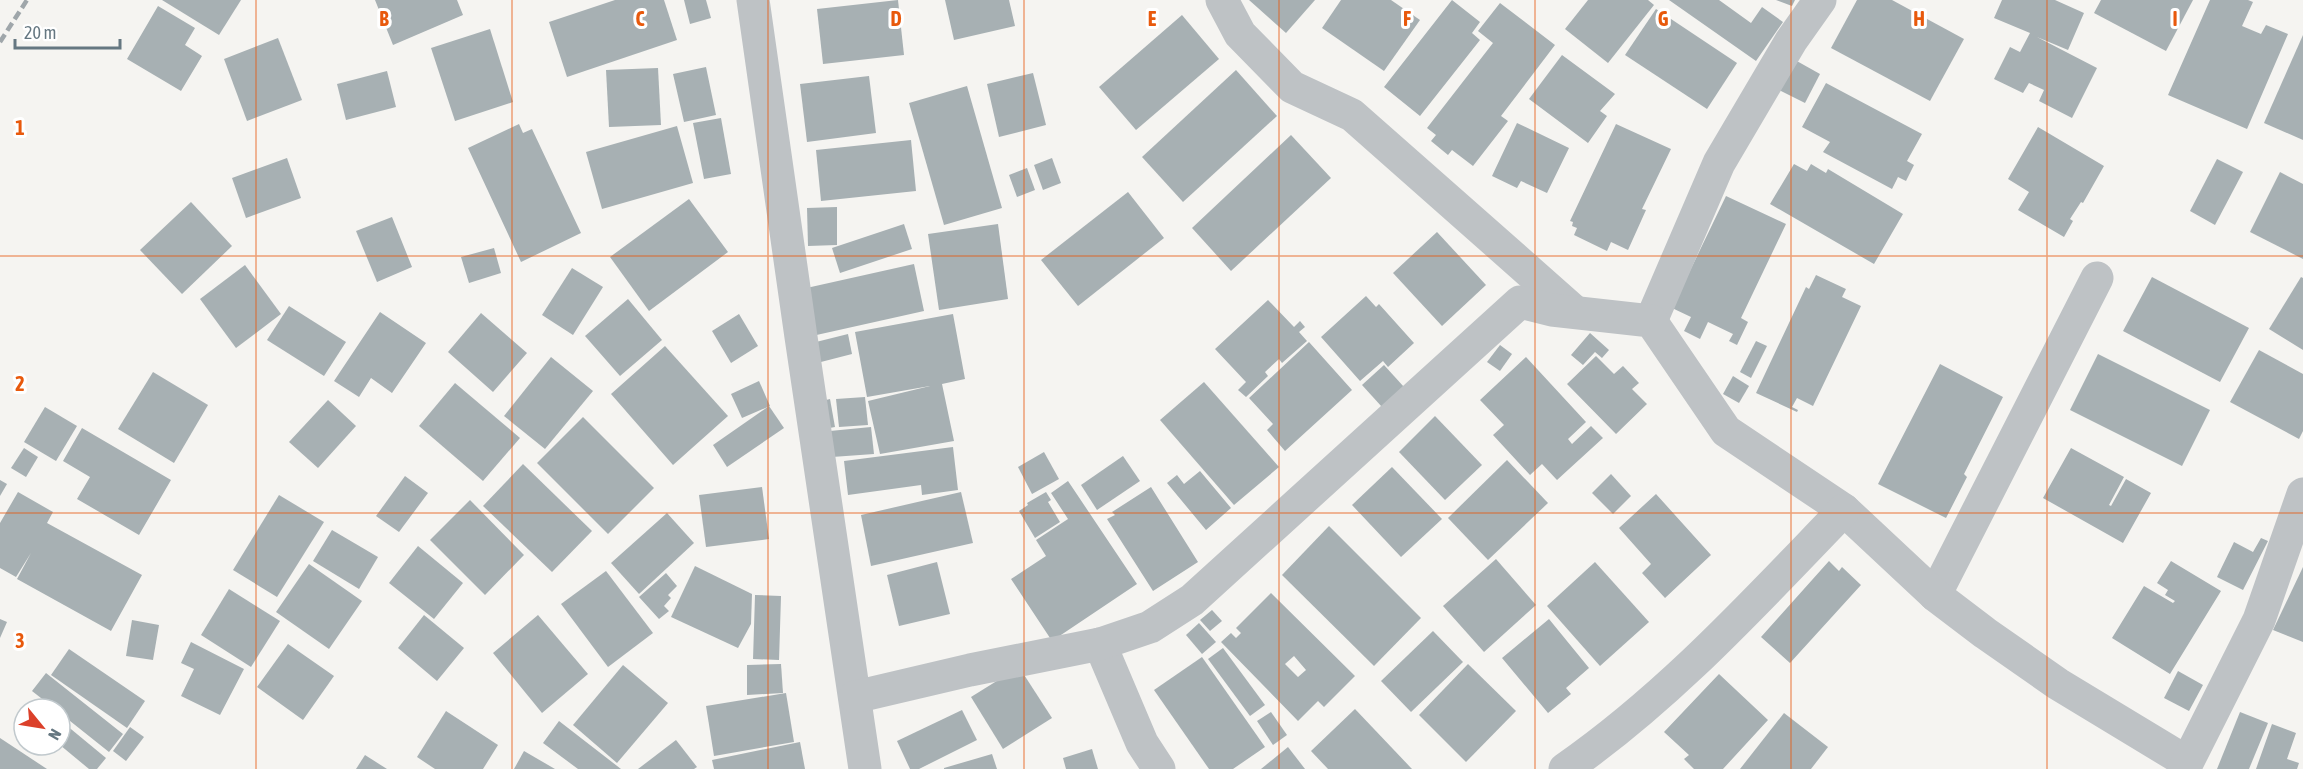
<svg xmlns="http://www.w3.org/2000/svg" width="2303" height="769" viewBox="0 0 2303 769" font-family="'Asap Condensed',sans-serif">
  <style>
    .building { fill: #a7b0b3; fill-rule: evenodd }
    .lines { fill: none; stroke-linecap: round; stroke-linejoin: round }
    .minor { stroke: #bec2c5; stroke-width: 33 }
    .rail { stroke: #9fa6aa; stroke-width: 4.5; stroke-dasharray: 9 4.5; stroke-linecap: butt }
    .grid { fill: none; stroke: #e8590c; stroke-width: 1.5; stroke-opacity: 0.55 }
    .grid-label { font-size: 20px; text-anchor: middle; font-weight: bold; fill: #e8590c; stroke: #fff; stroke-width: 6; stroke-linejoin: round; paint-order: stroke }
  </style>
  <rect width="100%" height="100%" fill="#f5f4f1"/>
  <g class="building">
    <polygon points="162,0 241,0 219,35"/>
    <polygon points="375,0 457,0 463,15 393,45"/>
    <polygon points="615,0 664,0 677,40 567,77 549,22"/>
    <polygon points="684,0 706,0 711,18 690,24"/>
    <polygon points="898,0 904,55 823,64 817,9"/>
    <polygon points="945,0 1009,0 1015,26 954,40"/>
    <polygon points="1249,0 1315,0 1286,33"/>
    <polygon points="1341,0 1391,0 1420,20 1384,71 1322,28"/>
    <polygon points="1452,0 1480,22 1472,33 1480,40 1420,116 1384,87"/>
    <polygon points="1588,0 1648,0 1654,5 1608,63 1565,29"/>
    <polygon points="1669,0 1719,0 1751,23 1762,7 1783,22 1756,61"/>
    <polygon points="1776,0 1795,0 1792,6"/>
    <polygon points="1857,0 1892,0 1964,39 1930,101 1831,48"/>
    <polygon points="2002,0 2055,0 2084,13 2068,50 2037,37 2097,68 2072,118 2039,101 2044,90 2029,83 2023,93 1994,79 2010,47 2020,52 2030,33 1994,18"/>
    <polygon points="2101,0 2193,0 2166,51 2094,13"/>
    <polygon points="2210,0 2248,0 2253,2 2242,26 2261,34 2266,25 2288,34 2247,129 2168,95"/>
    <polygon points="1500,3 1555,45 1501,116 1508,121 1473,166 1452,150 1448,155 1431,141 1436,135 1427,128 1493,43 1478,31"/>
    <polygon points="158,6 195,28 185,45 202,56 181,91 127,59"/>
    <polygon points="1656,9 1737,63 1707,109 1625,55"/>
    <polygon points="1182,15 1219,59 1136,130 1099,87"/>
    <polygon points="490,29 513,102 455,121 431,48"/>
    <polygon points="2303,35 2303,140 2264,123"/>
    <polygon points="278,38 302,100 247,121 224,59"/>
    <polygon points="1562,55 1615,94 1600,111 1607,116 1588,143 1529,99"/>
    <polygon points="1795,60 1820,74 1805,103 1779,90"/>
    <polygon points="706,67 716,115 684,122 673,74"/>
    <polygon points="658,68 661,125 609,127 606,70"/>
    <polygon points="1236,70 1277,116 1183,202 1142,157"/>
    <polygon points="387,71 396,107 346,120 337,84"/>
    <polygon points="1033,73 1046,125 999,137 987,84"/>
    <polygon points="869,76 876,133 807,142 800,84"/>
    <polygon points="1826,83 1922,134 1907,161 1914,165 1906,181 1898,177 1892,189 1823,152 1830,142 1802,127"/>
    <polygon points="967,86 1002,208 944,225 909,103"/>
    <polygon points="721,118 731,174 704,179 693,123"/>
    <polygon points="1517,123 1569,148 1547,193 1521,181 1517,188 1492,176"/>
    <polygon points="519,124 523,133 532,129 581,233 521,262 468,148"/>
    <polygon points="1616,124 1671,149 1642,209 1646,210 1628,250 1611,242 1607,251 1574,235 1577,228 1572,226 1573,222 1570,221"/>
    <polygon points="677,126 693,183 602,209 586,152"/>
    <polygon points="2038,127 2104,166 2083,203 2081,202 2070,219 2073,221 2064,237 2018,210 2029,192 2008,179"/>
    <polygon points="1291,135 1331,178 1231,271 1192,228"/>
    <polygon points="911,140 916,191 821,201 816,150"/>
    <polygon points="287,158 301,198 246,218 232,178"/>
    <polygon points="1052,158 1061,183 1043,190 1034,165"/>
    <polygon points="2217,159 2243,172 2215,225 2190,211"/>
    <polygon points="1794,164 1807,171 1811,164 1826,173 1828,169 1903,214 1874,264 1770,204"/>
    <polygon points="1027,168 1035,190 1017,197 1009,175"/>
    <polygon points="2280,172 2303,184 2303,259 2250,232"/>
    <polygon points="1128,192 1164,238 1078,306 1041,260"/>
    <polygon points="1726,196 1786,224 1741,318 1748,322 1737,345 1729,341 1733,334 1708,322 1700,339 1684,331 1691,317 1672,308"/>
    <polygon points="689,199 728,252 649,311 610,257"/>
    <polygon points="191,202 232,246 182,294 140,250"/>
    <polygon points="837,207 837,245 808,246 807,208"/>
    <polygon points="392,217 412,267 377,282 356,231"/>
    <polygon points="904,224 912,249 840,273 832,248"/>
    <polygon points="998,224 1008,299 939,310 928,234"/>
    <polygon points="1437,232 1486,285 1442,326 1393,273"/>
    <polygon points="494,248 501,273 469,283 461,257"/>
    <polygon points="914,264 924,311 812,336 802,289"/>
    <polygon points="245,265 281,314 236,348 200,299"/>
    <polygon points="572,268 603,287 573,335 542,315"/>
    <polygon points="1816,275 1846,289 1842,297 1861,306 1813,406 1797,398 1792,407 1798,410 1797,412 1756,393 1806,287 1809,289"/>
    <polygon points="2152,277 2249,328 2220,382 2123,331"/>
    <polygon points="2301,277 2303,278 2303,350 2269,329"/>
    <polygon points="1366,296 1376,307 1379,304 1414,343 1388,367 1383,361 1360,381 1321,337"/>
    <polygon points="628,299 662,340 620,376 585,336"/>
    <polygon points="1268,300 1294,327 1300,321 1305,327 1299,332 1307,341 1282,363 1279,359 1265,372 1268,376 1246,397 1238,390 1246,382 1215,349"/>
    <polygon points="289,306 346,342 324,376 267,340"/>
    <polygon points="380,312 426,343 392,393 371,378 359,397 334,381"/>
    <polygon points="481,313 527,353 493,392 448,352"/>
    <polygon points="739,314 758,346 731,363 712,331"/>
    <polygon points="953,314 965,379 942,384 954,441 880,454 868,401 930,386 867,397 855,332"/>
    <polygon points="1590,333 1609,350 1602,358 1595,352 1583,365 1571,355"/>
    <polygon points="848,334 852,354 817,363 812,343"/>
    <polygon points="1756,341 1767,346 1751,378 1740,372"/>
    <polygon points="1309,342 1352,390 1285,451 1267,430 1273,424 1249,398"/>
    <polygon points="1500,345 1512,354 1500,371 1487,362"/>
    <polygon points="665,346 728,416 673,465 611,394"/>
    <polygon points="2259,350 2303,374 2303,431 2299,439 2230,402"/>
    <polygon points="2098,354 2210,410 2182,466 2070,410"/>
    <polygon points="1596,356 1614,374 1623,366 1639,383 1632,389 1647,404 1616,434 1567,384"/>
    <polygon points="551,357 593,391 545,449 504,416"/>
    <polygon points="1526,357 1586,422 1568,439 1572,444 1591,426 1603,438 1557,480 1542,464 1530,475 1493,435 1504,425 1480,400"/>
    <polygon points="1940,364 2003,397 1964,474 1967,477 1946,518 1878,484"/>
    <polygon points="1384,365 1404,387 1382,407 1362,385"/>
    <polygon points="153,372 208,405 174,463 118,429"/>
    <polygon points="1733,376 1749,386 1739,403 1723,394"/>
    <polygon points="759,381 770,406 742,418 731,394"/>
    <polygon points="1204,382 1279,467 1234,505 1160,420"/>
    <polygon points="455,383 520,438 483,481 419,426"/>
    <polygon points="865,397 868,425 839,427 836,399"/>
    <polygon points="830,399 835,427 824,429 818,402"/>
    <polygon points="328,400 356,426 318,468 289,442"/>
    <polygon points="769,406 784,428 727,467 713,445"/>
    <polygon points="45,407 77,426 56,461 24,442"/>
    <polygon points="1435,416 1482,465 1445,500 1399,452"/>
    <polygon points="583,417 654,488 608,534 537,463"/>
    <polygon points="871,427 874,454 832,457 830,431"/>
    <polygon points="82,428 171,480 139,535 77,499 90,477 63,461"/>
    <polygon points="953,447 958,490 922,495 921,485 848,495 844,461"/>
    <polygon points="24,448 38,457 26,477 11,468"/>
    <polygon points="2071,448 2124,477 2109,505 2111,506 2126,479 2151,493 2123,543 2043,498"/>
    <polygon points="1044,452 1059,479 1032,494 1018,467"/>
    <polygon points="1123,456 1140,481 1097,510 1081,485"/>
    <polygon points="1507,460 1548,503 1488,560 1448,518"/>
    <polygon points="523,464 592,531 552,572 483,506"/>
    <polygon points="1392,467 1442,519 1401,557 1352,505"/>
    <polygon points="1200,471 1231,508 1206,530 1167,483 1177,475 1184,484"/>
    <polygon points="1611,474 1631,496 1613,514 1592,493"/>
    <polygon points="405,476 428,493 399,532 376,516"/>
    <polygon points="0,480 7,484 0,496"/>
    <polygon points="1068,481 1137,584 1052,641 1011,579 1046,556 1036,540 1068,519 1051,493"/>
    <polygon points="762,487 769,539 706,547 699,495"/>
    <polygon points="1151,487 1198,562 1153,591 1107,519 1115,515 1112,512"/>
    <polygon points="18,492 53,512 47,523 142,575 111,631 17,579 31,553 16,577 0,568 0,523"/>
    <polygon points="961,492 973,543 871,566 861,515"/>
    <polygon points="1046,492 1051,500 1048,502 1060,522 1035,538 1019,511 1028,505 1027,503"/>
    <polygon points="1656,494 1711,555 1665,598 1642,573 1651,564 1619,528"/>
    <polygon points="279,495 324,522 277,597 233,570"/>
    <polygon points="470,500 524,555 485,595 430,540"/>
    <polygon points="667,513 694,543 639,594 611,563"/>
    <polygon points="1329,526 1421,618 1374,666 1282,575"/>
    <polygon points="332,530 378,557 359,589 313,561"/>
    <polygon points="2261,538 2268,541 2243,590 2217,577 2234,542 2253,552"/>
    <polygon points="418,546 463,583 434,619 389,583"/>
    <polygon points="1496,559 1536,605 1484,652 1443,606"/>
    <polygon points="1829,561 1839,571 1842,567 1861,585 1790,663 1761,637"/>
    <polygon points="2171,561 2221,591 2170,674 2112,638 2144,586 2173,603 2175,601 2165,595 2168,590 2157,583"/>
    <polygon points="937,562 950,614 899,626 887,575"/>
    <polygon points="1595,562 1649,622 1600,666 1547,606"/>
    <polygon points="309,564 362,601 329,649 276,612"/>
    <polygon points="695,566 752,594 751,624 738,648 671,617"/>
    <polygon points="2303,567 2303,642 2273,630"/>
    <polygon points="606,571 653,633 608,667 561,604"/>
    <polygon points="666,573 677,586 668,595 671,598 664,606 669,611 659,619 639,597"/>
    <polygon points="229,589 280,621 251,667 201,635"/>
    <path d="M 1271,593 L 1355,676 L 1324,707 L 1318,701 L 1298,721 L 1221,642 L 1231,633 L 1236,638 L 1241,633 L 1236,628 ZM 1294,656 L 1306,670 L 1298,677 L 1285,664 Z"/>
    <polygon points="755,595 781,596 779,660 753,659"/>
    <polygon points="1212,610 1222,621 1210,631 1200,620"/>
    <polygon points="424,615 464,648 437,681 398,648"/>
    <polygon points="538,615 588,674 542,713 493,653"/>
    <polygon points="0,619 7,622 0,638"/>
    <polygon points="1549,619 1589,668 1566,688 1571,694 1548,713 1502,658"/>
    <polygon points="132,620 159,625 153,660 126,656"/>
    <polygon points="1199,623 1216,642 1202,654 1186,635"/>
    <polygon points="1433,631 1463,662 1411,712 1381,681"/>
    <polygon points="191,642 244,669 220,715 181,696 194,669 181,663"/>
    <polygon points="288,644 334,676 303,720 257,687"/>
    <polygon points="1223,648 1265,705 1250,716 1208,659"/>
    <polygon points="69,649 145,701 127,728 51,675"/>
    <polygon points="1202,657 1265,747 1233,769 1209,769 1154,690"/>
    <polygon points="781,664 783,693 747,695 747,665"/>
    <polygon points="1468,664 1516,711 1466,762 1419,715"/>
    <polygon points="623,665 668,703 617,763 573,725"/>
    <polygon points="1019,667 1052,718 1003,749 971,697"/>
    <polygon points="2178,671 2203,685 2189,711 2164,698"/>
    <polygon points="46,673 123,734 109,752 60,713 60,709 55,709 32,691"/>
    <polygon points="1719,674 1768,720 1723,769 1694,769 1684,759 1689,755 1664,732"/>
    <polygon points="786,693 794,742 714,756 706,706"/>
    <polygon points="1355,709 1412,769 1328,769 1311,751"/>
    <polygon points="962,710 977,740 919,769 910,769 897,741"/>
    <polygon points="446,711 498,745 483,769 435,769 417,757"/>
    <polygon points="1271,712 1287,735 1273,745 1257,721"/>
    <polygon points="2240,712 2268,723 2249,769 2217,769"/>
    <polygon points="1784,713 1828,747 1811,769 1740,769"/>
    <polygon points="60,720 106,758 97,769 89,769 60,745"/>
    <polygon points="559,721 621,769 578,769 543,743"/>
    <polygon points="2272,724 2296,733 2287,759 2299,763 2297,769 2256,769"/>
    <polygon points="130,727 144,737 126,761 113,751"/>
    <polygon points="0,738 47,769 0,769"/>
    <polygon points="676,740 697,767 694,769 638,769"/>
    <polygon points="800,742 805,769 714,769 712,760"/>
    <polygon points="1288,747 1305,769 1261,769"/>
    <polygon points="1092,749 1098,769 1066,769 1063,758"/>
    <polygon points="524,751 555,769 514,769"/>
    <polygon points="992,754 997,769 944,769 944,768"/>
    <polygon points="365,755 387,769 356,769"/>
  </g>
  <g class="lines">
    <g class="minor">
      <polyline points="753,0 801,337 865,769"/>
      <polyline points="1222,0 1240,34 1292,87 1352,115 1574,311"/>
      <polyline points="1651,321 1719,163 1791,41 1820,0"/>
      <polyline points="1935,595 2097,278"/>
      <polyline points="1100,644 1142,743 1159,769"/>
      <polyline points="855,697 970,670 1100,644 1150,627 1192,600 1520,302 1552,310 1651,321 1726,431 1844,510 1935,595 1985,633 2058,684 2187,762"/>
      <path d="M 1565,769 C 1670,696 1756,601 1844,510"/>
      <polyline points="2184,769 2259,620 2303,494"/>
    </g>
    <polyline class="rail" points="0,42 27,0"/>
  </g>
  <path class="grid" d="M 256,0 L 256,769M 512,0 L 512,769M 768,0 L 768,769M 1024,0 L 1024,769M 1279,0 L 1279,769M 1535,0 L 1535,769M 1791,0 L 1791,769M 2047,0 L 2047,769M 0,256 L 2303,256M 0,513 L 2303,513"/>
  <g class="grid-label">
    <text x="384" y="26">B</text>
    <text x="640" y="26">C</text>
    <text x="896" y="26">D</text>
    <text x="1152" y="26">E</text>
    <text x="1407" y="26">F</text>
    <text x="1663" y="26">G</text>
    <text x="1919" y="26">H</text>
    <text x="2175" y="26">I</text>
    <text x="20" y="135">1</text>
    <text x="20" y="391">2</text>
    <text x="20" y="648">3</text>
  </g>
  <g transform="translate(42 727) rotate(120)"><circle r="28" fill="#ffffff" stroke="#c1c9cd" stroke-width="1.5"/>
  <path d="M0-4.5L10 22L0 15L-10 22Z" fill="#db402a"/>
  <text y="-9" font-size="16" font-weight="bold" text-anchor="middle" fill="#657781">N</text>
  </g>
  <path d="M15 39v9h105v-9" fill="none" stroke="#657781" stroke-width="3"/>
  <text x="24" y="39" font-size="18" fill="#657781" stroke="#ffffff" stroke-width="4.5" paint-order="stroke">20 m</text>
</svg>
